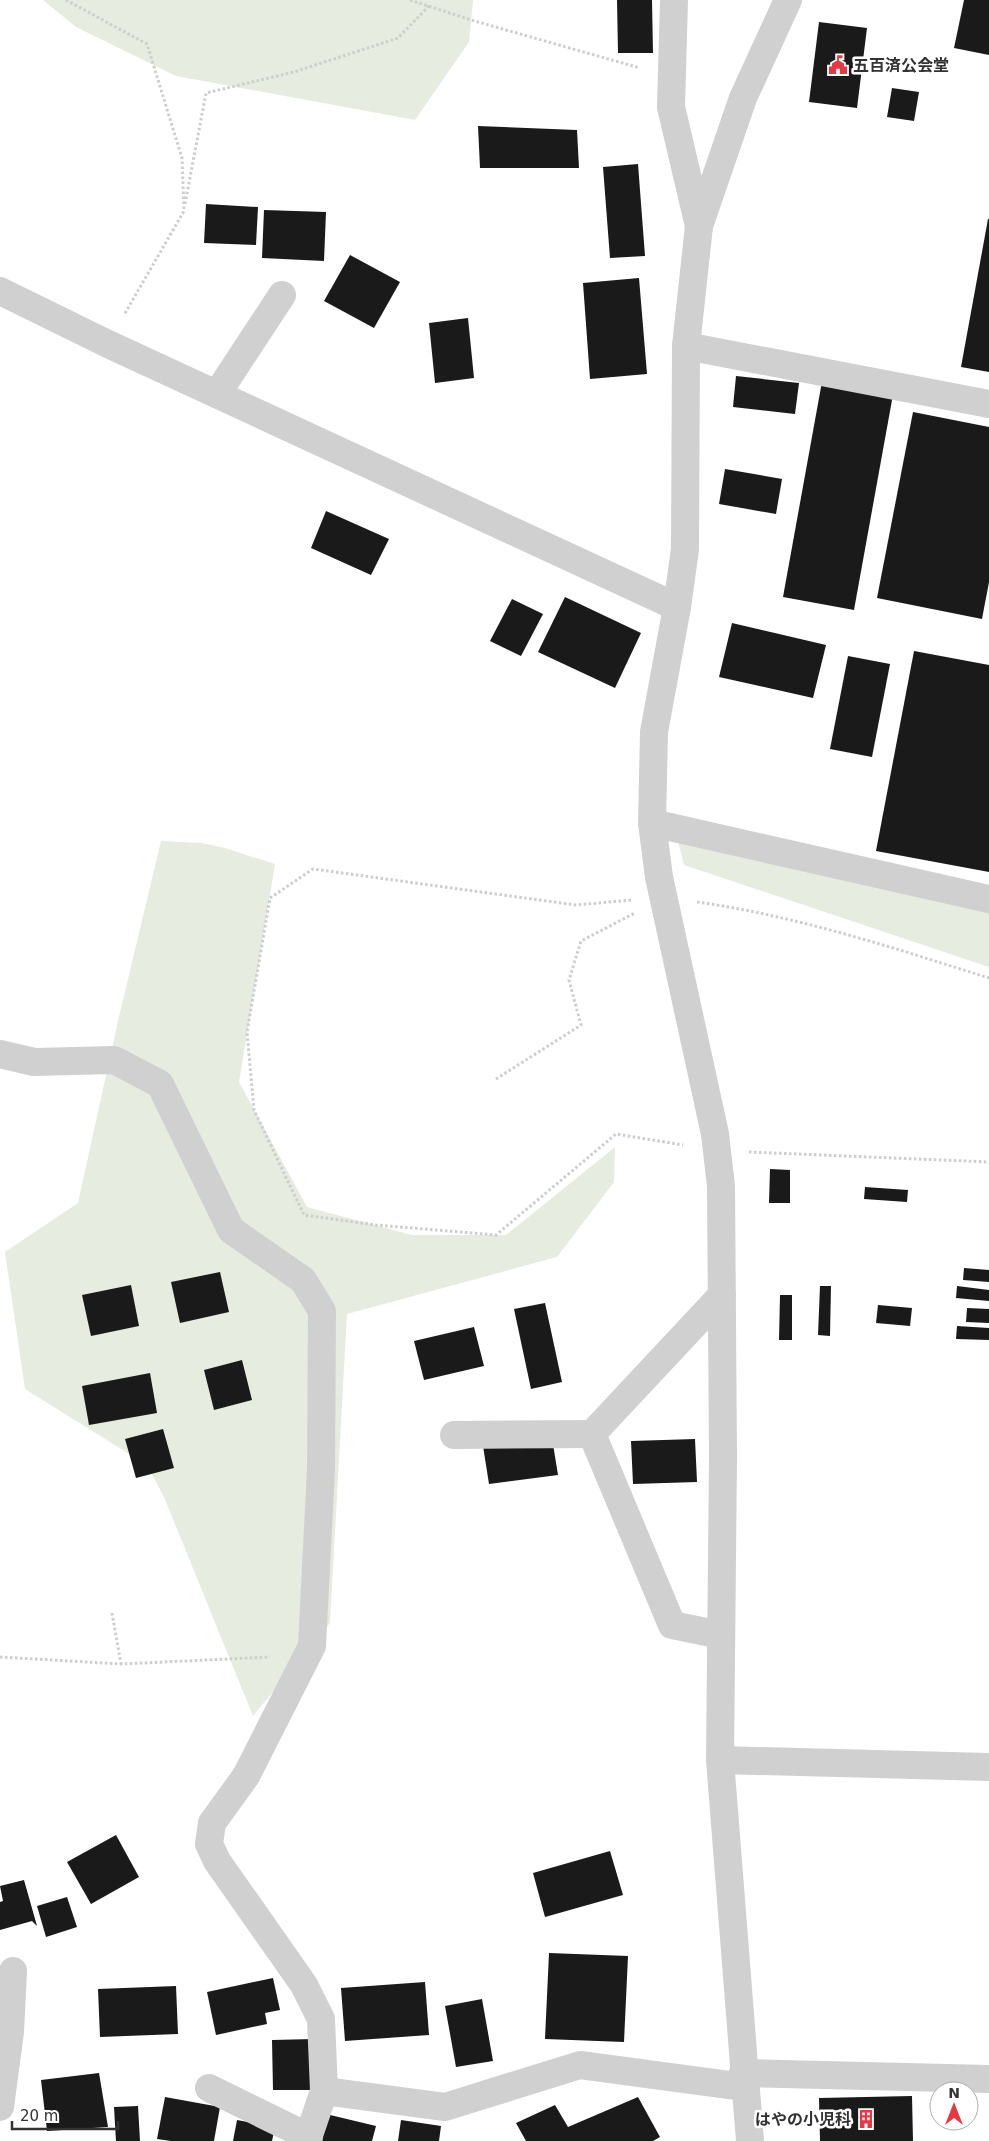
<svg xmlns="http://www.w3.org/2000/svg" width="989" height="2141" viewBox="0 0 989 2141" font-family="'DejaVu Sans','Noto Sans JP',sans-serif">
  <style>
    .green { fill: #e6ecdf }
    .building { fill: #1a1a1a }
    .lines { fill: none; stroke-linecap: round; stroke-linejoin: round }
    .path { stroke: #cdcdcd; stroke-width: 3; stroke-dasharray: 2.5 2.5; stroke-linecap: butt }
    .minor { stroke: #d0d0d0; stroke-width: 28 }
    .labels { text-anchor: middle; stroke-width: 5; stroke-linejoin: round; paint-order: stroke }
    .poi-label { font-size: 16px; font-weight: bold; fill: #333; stroke: #fff; text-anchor: start }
  </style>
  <rect width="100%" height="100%" fill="#fff"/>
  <g class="green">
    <polygon points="43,0 473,0 469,42 415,120 176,76 76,27"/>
    <polygon points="677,837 989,911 989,967 684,865"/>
    <polygon points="161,841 202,843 225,848 275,864 239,1082 307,1207 412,1235 506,1235 615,1147 614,1182 557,1257 347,1314 330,1623 253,1716 164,1497 147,1465 25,1389 5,1252 78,1203 118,1021"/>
  </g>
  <g class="building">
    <polygon points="617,0 652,0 653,53 618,53"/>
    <polygon points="964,0 989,0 989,55 954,48"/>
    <polygon points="819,22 867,28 857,108 809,102"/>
    <polygon points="892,88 919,92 914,121 887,117"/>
    <polygon points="478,126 577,130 579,168 480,168"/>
    <polygon points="638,164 645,256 610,258 603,167"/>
    <polygon points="206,204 258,207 256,245 204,243"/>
    <polygon points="264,210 326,212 324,261 262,258"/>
    <polygon points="988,219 989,219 989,372 961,367"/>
    <polygon points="350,255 400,282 374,328 324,301"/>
    <polygon points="639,278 647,374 590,379 583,283"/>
    <polygon points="468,318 474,378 435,383 429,323"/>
    <polygon points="736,376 799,383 795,414 733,407"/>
    <polygon points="823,376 894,389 854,610 783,597"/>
    <polygon points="913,412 989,427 989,582 982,619 877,598"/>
    <polygon points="725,469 782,479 776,514 719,504"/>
    <polygon points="326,511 389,539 371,575 311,548"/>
    <polygon points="565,597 641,633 615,688 538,652"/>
    <polygon points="512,599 543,614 521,656 490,641"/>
    <polygon points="732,623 826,645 813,698 719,677"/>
    <polygon points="914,651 989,665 989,872 876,851"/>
    <polygon points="848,656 890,664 872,757 830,749"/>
    <polygon points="770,1169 790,1170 790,1203 769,1203"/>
    <polygon points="865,1187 908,1190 907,1202 864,1199"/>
    <polygon points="964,1268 989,1270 989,1282 963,1280"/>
    <polygon points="220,1272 229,1312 180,1323 171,1282"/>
    <polygon points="131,1285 139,1326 91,1336 82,1295"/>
    <polygon points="820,1286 831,1286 830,1336 818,1335"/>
    <polygon points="957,1286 989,1290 989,1301 956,1298"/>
    <polygon points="780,1295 792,1295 792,1340 779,1340"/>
    <polygon points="545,1303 562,1382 531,1389 514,1309"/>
    <polygon points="878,1305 912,1308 910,1326 876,1323"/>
    <polygon points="967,1308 989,1309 989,1323 966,1322"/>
    <polygon points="957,1326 989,1328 989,1340 956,1339"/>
    <polygon points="474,1327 484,1366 424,1380 414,1341"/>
    <polygon points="242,1360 252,1400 214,1410 204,1370"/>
    <polygon points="150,1373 157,1413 89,1425 82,1386"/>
    <polygon points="163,1429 174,1468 136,1478 125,1439"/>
    <polygon points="552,1438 558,1475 489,1484 483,1446"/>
    <polygon points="695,1439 697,1482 633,1484 631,1441"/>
    <polygon points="116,1835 139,1877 91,1904 67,1862"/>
    <polygon points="610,1851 623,1895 545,1917 533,1873"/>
    <polygon points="24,1880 37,1926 32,1921 0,1930 0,1902 3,1901 0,1886"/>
    <polygon points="67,1897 77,1927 46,1937 37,1906"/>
    <polygon points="549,1953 628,1956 624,2042 545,2039"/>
    <polygon points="273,1978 280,2010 265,2013 267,2024 216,2035 207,1992"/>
    <polygon points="425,1982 429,2035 345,2041 341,1988"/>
    <polygon points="176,1986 178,2034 100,2037 98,1989"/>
    <polygon points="482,1999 493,2061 456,2067 445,2006"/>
    <polygon points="313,2039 314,2090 273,2090 272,2040"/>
    <polygon points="99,2073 108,2127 47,2131 41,2080"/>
    <polygon points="912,2096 913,2141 820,2141 819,2098"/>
    <polygon points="165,2097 220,2107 214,2141 171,2141 157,2139"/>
    <polygon points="638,2097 660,2137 653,2141 526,2141 516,2123 555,2105 568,2127"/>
    <polygon points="138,2106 140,2141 116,2141 114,2107"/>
    <polygon points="326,2114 376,2126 372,2141 320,2141"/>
    <polygon points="237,2120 275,2127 272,2141 233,2141"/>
    <polygon points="401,2120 441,2126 439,2141 398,2141"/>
  </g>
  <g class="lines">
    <g class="path">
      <polyline points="66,0 147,44 182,158 184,211 124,315"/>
      <polyline points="410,0 471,20 640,68"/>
      <polyline points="185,204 206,93 294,72 398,38 429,6"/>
      <polyline points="631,900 576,905 313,869 270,898 247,1032 254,1110 304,1215 376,1225 496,1235 616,1134 683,1145"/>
      <path d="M 697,902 C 797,916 894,948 989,978"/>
      <polyline points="496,1079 581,1025 569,980 581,941 635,913"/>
      <polyline points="749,1152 989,1162"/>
      <polyline points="112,1613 121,1664"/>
      <polyline points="0,1657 121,1664 270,1657"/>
    </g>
    <g class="minor">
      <polyline points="674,0 671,107 699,226"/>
      <polyline points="0,291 108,344 677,607"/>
      <polyline points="686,346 989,404"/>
      <polyline points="217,394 282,295"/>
      <polyline points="652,823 989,899"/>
      <polyline points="0,1054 34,1062 114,1060 160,1084 231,1230 303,1280 322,1311 321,1469 312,1646 246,1776 212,1823 209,1844 217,1861 304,1985 321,2019 324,2091 307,2141"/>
      <polyline points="454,1435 592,1434"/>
      <polyline points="721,1635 672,1625 592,1434 722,1295"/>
      <polyline points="720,1760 989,1767"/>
      <polyline points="743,2073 989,2079"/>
      <polyline points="209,2088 309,2137"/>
      <polyline points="324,2091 445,2107 580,2065 744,2087"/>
      <polyline points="0,2107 10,2032 13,1971"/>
      <polyline points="750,2141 720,1760 723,1457 721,1186 715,1134 659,877 652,823 654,732 677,607 685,549 686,346 699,226 743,98 788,0"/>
    </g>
  </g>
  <defs>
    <g id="civic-bare" transform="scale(1.5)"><path d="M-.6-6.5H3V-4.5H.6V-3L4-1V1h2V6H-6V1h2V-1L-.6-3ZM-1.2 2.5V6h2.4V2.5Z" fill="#e63946" stroke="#fff" stroke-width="2.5" paint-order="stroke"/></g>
    <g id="building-bare" transform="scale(1.5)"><path d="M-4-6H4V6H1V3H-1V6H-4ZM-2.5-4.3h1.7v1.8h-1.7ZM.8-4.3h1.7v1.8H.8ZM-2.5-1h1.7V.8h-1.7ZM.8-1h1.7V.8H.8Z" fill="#e63946" stroke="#fff" stroke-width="2.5" paint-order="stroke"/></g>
  </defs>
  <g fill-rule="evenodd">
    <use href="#civic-bare" x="838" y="65"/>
    <use href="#building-bare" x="866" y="2119"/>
  </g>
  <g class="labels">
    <g class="poi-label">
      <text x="853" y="71">五百済公会堂</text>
      <text x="851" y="2125" text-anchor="end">はやの小児科</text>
    </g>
  </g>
  <g transform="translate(954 2106)"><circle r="24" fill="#ffffff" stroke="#adadad"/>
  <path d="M0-4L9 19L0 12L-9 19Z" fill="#e63946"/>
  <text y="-8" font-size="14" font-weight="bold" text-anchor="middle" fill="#333333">N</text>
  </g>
  <path d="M12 2121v8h106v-8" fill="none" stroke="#333333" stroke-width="2.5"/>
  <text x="20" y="2121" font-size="15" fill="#333333" stroke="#ffffff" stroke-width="4" paint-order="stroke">20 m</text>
</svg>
